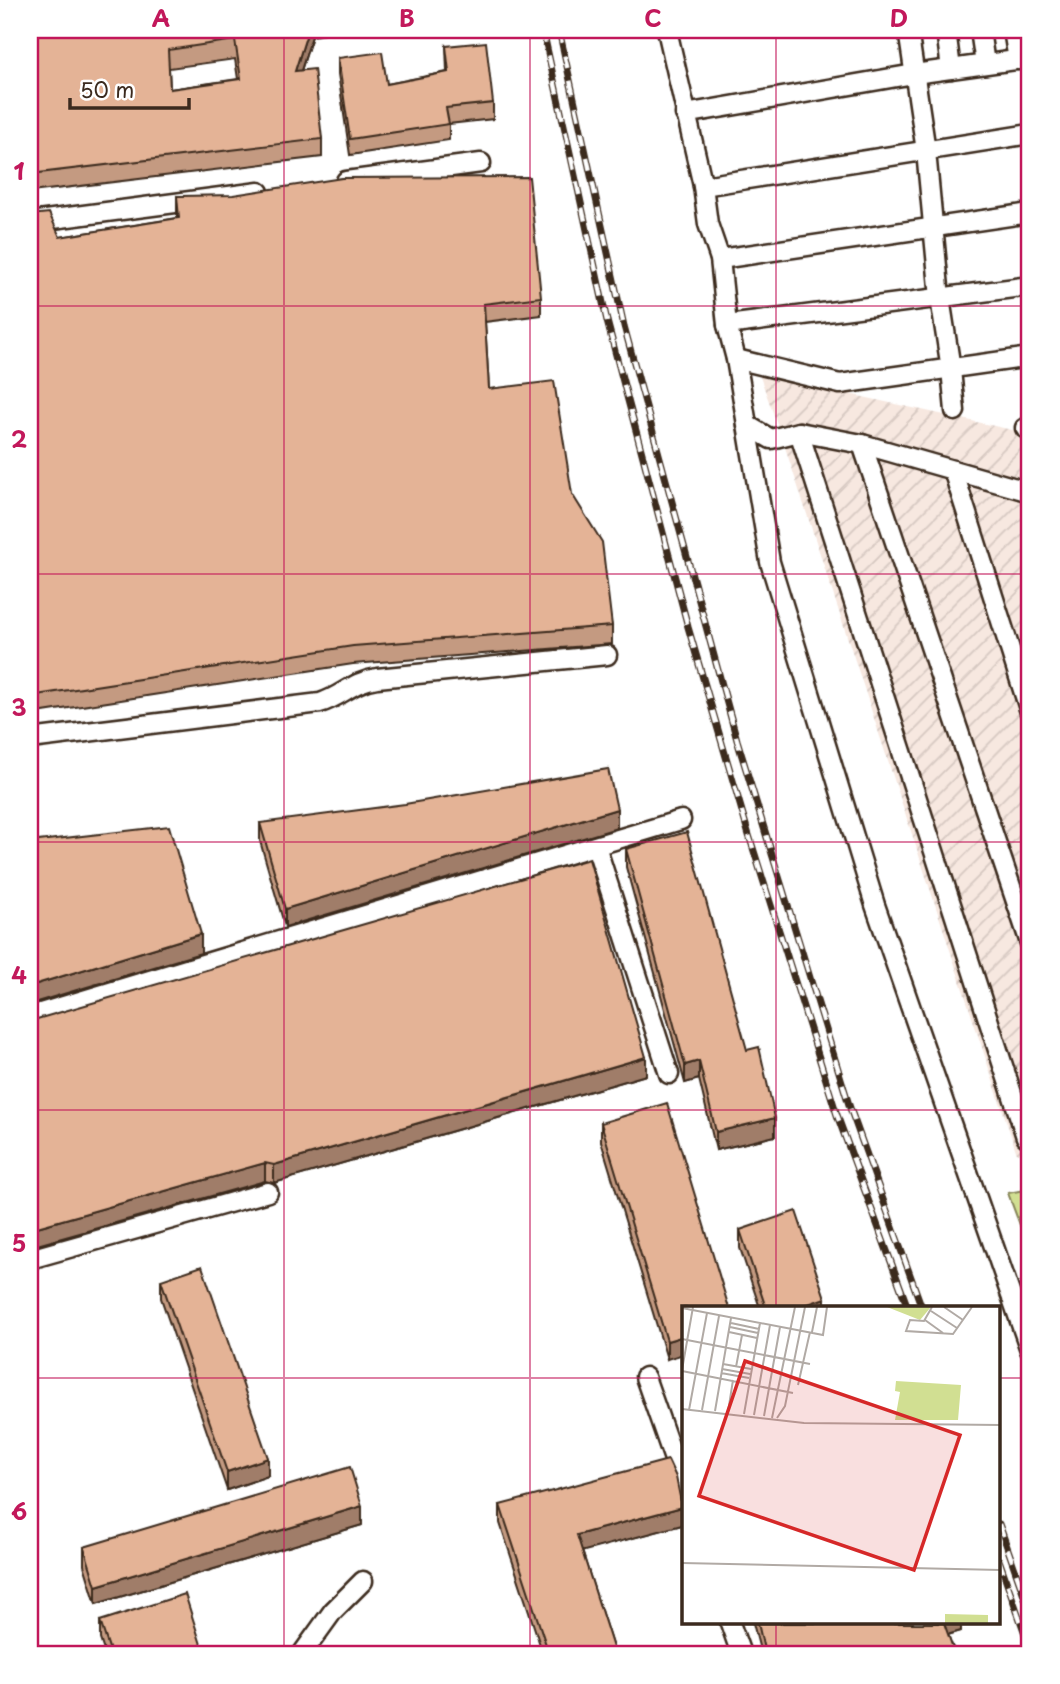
<svg xmlns="http://www.w3.org/2000/svg" width="1060" height="1684" viewBox="0 0 1060 1684" font-family="'Playpen Sans',sans-serif">
  <style>
    .industrial { fill: url(#industrial-furrows) }
    .green { fill: #d1df92; stroke: #868458; stroke-width: 2 }
    .lines { fill: none; stroke-linecap: round; stroke-linejoin: round }
    .minor-casing { stroke: #3b2a1e; stroke-width: 23 }
    .minor { stroke: #fff; stroke-width: 18 }
    .rail-casing { stroke: #3b2a1e; stroke-width: 7 }
    .rail { stroke: #fff; stroke-width: 4.5; stroke-dasharray: 13; stroke-linecap: butt }
    .wall { fill: #c49a81; stroke: #3b2a1e; stroke-width: 2; fill-rule: evenodd }
    .shaded-wall { fill: #a07d69; stroke: #3b2a1e; stroke-width: 2 }
    .building { fill: #e4b396; stroke: #3b2a1e; stroke-width: 2; fill-rule: evenodd }
    .grid { fill: none; stroke: #c2185b; stroke-width: 2; stroke-opacity: 0.55 }
    .inset-road { fill: none; stroke: #b1aaa5; stroke-width: 2 }
    .view { fill: #d62828; fill-opacity: 0.15; stroke: #d62828; stroke-width: 3.5 }
    .inset-edge { fill: none; stroke: #3b2a1e; stroke-width: 3.5 }
    .neatline { fill: none; stroke: #c2185b; stroke-width: 2.5 }
    .grid-label { font-size: 23px; text-anchor: middle; font-weight: bold; fill: #c2185b }
  </style>
  <defs>
    <pattern id="industrial-furrows" width="10" height="10" patternUnits="userSpaceOnUse" patternTransform="scale(1.75)"><rect width="10" height="10" fill="#f7e8e0"/><path d="M-1 1l2-2M0 10L10 0M9 11l2-2" fill="none" stroke="#d5c7c0"/></pattern>
  </defs>
  <rect width="100%" height="100%" fill="#fff"/>
  <filter id="ink" filterUnits="userSpaceOnUse"><feTurbulence type="fractalNoise" baseFrequency=".0143" numOctaves="2"/><feDisplacementMap in="SourceGraphic" scale="14" xChannelSelector="R" yChannelSelector="G"/><feConvolveMatrix kernelMatrix="1 2 1 2 8 2 1 2 1" color-interpolation-filters="sRGB"/></filter>
  <g filter="url(#ink)">
    <polygon class="industrial" points="759,374 1030,434 1030,1152 1017,1154 779,429"/>
    <polygon class="green" points="1030,1189 1030,1252 1008,1193"/>
    <g class="lines">
      <g class="minor-casing">
        <g id="minor">
          <polyline points="667,30 703,186 708,224 720,259 727,325 736,359 770,562 875,905 1030,1350"/>
          <polyline points="908,30 926,151 940,298 951,369 955,411"/>
          <polyline points="946,30 951,69"/>
          <polyline points="980,30 985,64"/>
          <polyline points="1013,30 1018,60"/>
          <polyline points="685,114 914,74 1030,58"/>
          <polyline points="346,181 481,163"/>
          <polyline points="703,186 1030,134"/>
          <polyline points="30,222 259,192"/>
          <polyline points="720,259 1030,213"/>
          <polyline points="727,325 1030,286"/>
          <polyline points="736,359 840,384 1030,357"/>
          <polyline points="747,425 771,439 799,432 862,444 1030,492"/>
          <polyline points="1025,428 1030,428"/>
          <polyline points="799,432 1026,1137 1030,1136"/>
          <polyline points="862,444 1030,943"/>
          <polyline points="953,470 1030,712"/>
          <path d="M 30,739 L 320,703 C 343,696 351,682 377,678 L 607,655"/>
          <polyline points="596,846 669,1074"/>
          <polyline points="30,1016 681,820"/>
          <polyline points="30,1259 268,1192"/>
          <polyline points="645,1377 684,1488"/>
          <polyline points="730,1623 741,1654"/>
          <polyline points="302,1654 333,1611 363,1581"/>
        </g>
      </g>
      <use href="#minor" class="minor"/>
      <g class="rail-casing">
        <g id="rail">
          <polyline points="543,30 607,321 688,627 748,832 837,1115 908,1308"/>
          <polyline points="559,30 624,326 737,740 850,1108 922,1308"/>
          <polyline points="999,1524 1030,1612"/>
          <polyline points="999,1560 1030,1648"/>
        </g>
      </g>
      <use href="#rail" class="rail"/>
    </g>
    <g class="wall">
      <path d="M 30,30 L 352,30 L 312,36 L 301,71 L 322,139 L 322,157 L 30,192 ZM 235,59 L 238,79 L 170,89 L 169,68 Z"/>
      <polygon points="446,46 493,103 493,119 449,124 449,140 350,155 338,74 338,58 387,84 447,72"/>
      <polygon points="177,196 541,297 541,315 485,322 489,389 572,494 612,626 612,644 353,664 30,714 30,215 60,237 177,218"/>
      <polygon points="260,823 617,828 285,927 260,841"/>
      <polygon points="626,849 747,1050 775,1136 716,1150 699,1079 685,1083 626,867"/>
      <polygon points="30,1021 646,1075 274,1183 265,1181"/>
      <polygon points="601,1123 729,1308 667,1359 601,1141"/>
      <polygon points="740,1230 825,1308 760,1308 740,1248"/>
      <polygon points="161,1280 268,1476 227,1490 161,1298"/>
      <polygon points="500,1505 682,1525 582,1551 615,1654 543,1654 500,1523"/>
      <polygon points="362,1525 96,1604 84,1565 84,1547"/>
      <polygon points="100,1621 204,1654 105,1654 100,1639"/>
      <polygon points="753,1623 961,1623 961,1631 948,1635 955,1654 761,1654"/>
    </g>
    <g class="shaded-wall">
      <polygon points="308,30 312,30 312,36 295,89 295,71"/>
      <polygon points="617,809 617,828 285,927 285,909"/>
      <polygon points="201,934 201,953 30,1004 30,986"/>
      <polygon points="646,1057 646,1075 274,1183 274,1165"/>
      <polygon points="699,1061 699,1079 685,1083 685,1065"/>
      <polygon points="775,1118 775,1136 716,1150 716,1132"/>
      <polygon points="265,1163 265,1181 30,1247 30,1229"/>
      <polygon points="825,1298 825,1308 797,1308"/>
      <polygon points="684,1336 684,1354 667,1359 667,1341"/>
      <polygon points="268,1458 268,1476 227,1490 227,1472"/>
      <polygon points="362,1506 362,1525 96,1604 96,1586"/>
      <polygon points="682,1507 682,1525 577,1553 577,1535"/>
      <polygon points="943,1623 961,1623 961,1631 943,1636"/>
    </g>
    <g class="building">
      <path d="M 30,30 L 308,30 L 295,71 L 314,69 L 322,139 L 30,174 ZM 235,40 L 241,79 L 170,89 L 168,50 Z"/>
      <polygon points="486,42 493,103 446,108 449,124 350,139 338,58 382,52 387,84 449,72 446,46"/>
      <polygon points="529,177 541,297 484,304 489,389 554,381 572,494 602,542 612,626 353,646 30,696 30,215 49,213 60,237 179,218 177,196 180,196 233,195 342,178"/>
      <polygon points="608,769 617,809 285,909 260,823 405,804"/>
      <polygon points="169,826 201,934 30,986 30,842"/>
      <polygon points="687,832 747,1050 759,1047 775,1118 716,1132 699,1061 685,1065 626,849"/>
      <polygon points="589,859 646,1057 274,1165 265,1163 30,1229 30,1021"/>
      <polygon points="667,1103 729,1308 684,1308 684,1336 667,1341 601,1123"/>
      <polygon points="796,1211 825,1298 797,1308 766,1308 740,1230"/>
      <polygon points="202,1266 268,1458 227,1472 161,1280"/>
      <polygon points="668,1460 676,1477 682,1507 577,1535 615,1654 549,1654 500,1505"/>
      <polygon points="350,1467 362,1506 96,1586 84,1547"/>
      <polygon points="185,1594 204,1654 111,1654 100,1621"/>
      <polygon points="758,1623 944,1623 955,1654 765,1654"/>
    </g>
  </g>
  <path class="grid" d="M 284,30 L 284,1654M 530,30 L 530,1654M 776,30 L 776,1308M 30,306 L 1030,306M 30,574 L 1030,574M 30,842 L 1030,842M 30,1110 L 1030,1110M 30,1378 L 684,1378M 999,1378 L 1030,1378M 776,1623 L 776,1654"/>
  <g transform="translate(682 1306)">
    <rect width="318" height="318" fill="#fff"/>
    <path d="M 214,75 L 279,79 L 276,114 L 213,114 L 218,86 L 213,85 ZM 263,308 L 306,309 L 306,318 L 263,318 Z" fill="#d1df92"/>
    <path d="M 205,1 L 249,1 L 238,14 Z" fill="#d1df92"/>
    <path class="inset-road" d="M 250,1 L 242,15 L 228,14 L 224,25 L 271,28 L 290,1M 262,1 L 281,14M 0,2 L 141,29 L 145,1M 249,5 L 275,22M 243,14 L 261,27M 49,17 L 77,23M 48,21 L 76,27M 47,26 L 75,32M 130,26 L 135,1M 0,33 L 128,58M 41,58 L 69,63M 54,61 L 60,29M 40,63 L 68,68M 0,64 L 11,1M 0,65 L 111,87M 39,67 L 67,72M 116,79 L 128,26M 0,103 L 122,117 L 319,119M 7,104 L 25,7M 20,104 L 37,10M 33,105 L 49,12M 46,106 L 51,74M 62,108 L 78,17M 72,109 L 88,19M 82,110 L 98,21M 90,112 L 113,1M 95,112 L 103,100 L 123,1M 0,257 L 319,264"/>
    <path class="view" d="M 63,55 L 278,129 L 232,264 L 17,190 Z"/>
    <rect width="318" height="318" class="inset-edge"/>
  </g>
  <rect width="1060" height="1684" fill="none" stroke="#fff" stroke-width="77"/>
  <path d="M70 98v10h119v-10" fill="none" stroke="#3b2a1e" stroke-width="3.5"/>
  <text x="80" y="98" font-size="21" fill="#3b2a1e" stroke="#ffffff" stroke-width="5" paint-order="stroke">50 m</text>
  <rect x="38" y="38" width="983" height="1608" class="neatline"/>
  <g class="grid-label">
    <text x="161" y="27">A</text>
    <text x="407" y="27">B</text>
    <text x="653" y="27">C</text>
    <text x="899" y="27">D</text>
    <text x="19" y="180">1</text>
    <text x="19" y="448">2</text>
    <text x="19" y="716">3</text>
    <text x="19" y="984">4</text>
    <text x="19" y="1252">5</text>
    <text x="19" y="1520">6</text>
  </g>
</svg>
